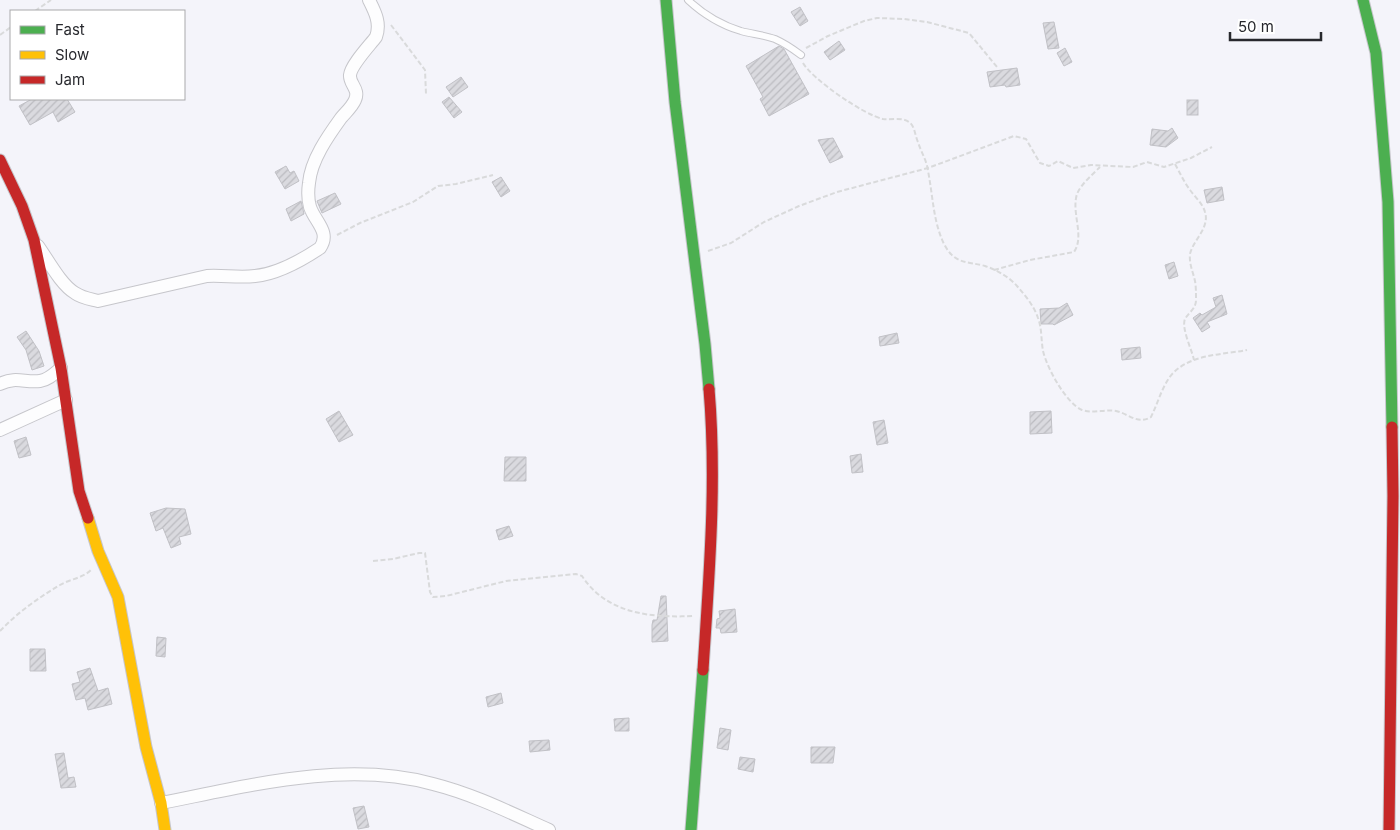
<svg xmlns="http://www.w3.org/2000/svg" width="1400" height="830" viewBox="0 0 1400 830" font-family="Inter,sans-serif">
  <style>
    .building { fill: url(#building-hatch); stroke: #c1c1c6 }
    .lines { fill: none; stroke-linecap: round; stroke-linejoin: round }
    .lane-casing { stroke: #c6c6cb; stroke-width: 8 }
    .street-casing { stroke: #c6c6cb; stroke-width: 14 }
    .fast-casing { stroke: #c6c6cb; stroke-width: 13 }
    .slow-casing { stroke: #c6c6cb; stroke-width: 13 }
    .jam-casing { stroke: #c6c6cb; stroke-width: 13 }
    .path { stroke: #d9dadb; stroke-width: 2; stroke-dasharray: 5 2.5; stroke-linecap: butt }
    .lane { stroke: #fdfdfe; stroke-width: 6 }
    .street { stroke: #fdfdfe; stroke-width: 12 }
    .fast { stroke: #4caf50; stroke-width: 11 }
    .slow { stroke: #ffc107; stroke-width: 11 }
    .jam { stroke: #c62828; stroke-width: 11 }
  </style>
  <defs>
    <pattern id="building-hatch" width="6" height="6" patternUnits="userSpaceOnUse" patternTransform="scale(1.25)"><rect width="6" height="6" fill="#dadadf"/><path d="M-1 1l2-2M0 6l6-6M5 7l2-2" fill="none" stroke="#bbbbc0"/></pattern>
  </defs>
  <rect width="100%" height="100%" fill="#f4f4fa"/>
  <g class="building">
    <polygon points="800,7 808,21 800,26 791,12"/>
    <polygon points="1054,22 1059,48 1048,49 1043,23"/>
    <polygon points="839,41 845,50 830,60 824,52"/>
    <polygon points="779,46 784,49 809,94 769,116 760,99 763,97 746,66"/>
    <polygon points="1065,48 1072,62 1064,66 1057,53"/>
    <polygon points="1017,68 1020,85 1006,87 1005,85 990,87 987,72"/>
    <polygon points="461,77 468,87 453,97 446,87"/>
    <polygon points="449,97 462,112 454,118 442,102"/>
    <polygon points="32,99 67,99 75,112 58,122 53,112 30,125 19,106"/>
    <rect x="1187" y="100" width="11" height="15"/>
    <polygon points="1172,128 1178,138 1166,147 1150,145 1152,129 1168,131"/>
    <polygon points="833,138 843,157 830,163 818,140"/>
    <polygon points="286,166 290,173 294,171 299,181 285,189 275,172"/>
    <polygon points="501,177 510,191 501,197 492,182"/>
    <polygon points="1222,187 1224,200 1207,203 1204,190"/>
    <polygon points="335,193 341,204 322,213 317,201"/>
    <polygon points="301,201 304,214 291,221 286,209"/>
    <polygon points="1174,262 1178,276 1169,279 1165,265"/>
    <polygon points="1222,295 1227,314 1207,322 1210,327 1202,332 1193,318 1200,313 1202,315 1216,307 1213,298"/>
    <polygon points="1067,303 1073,315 1054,325 1053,324 1041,324 1040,309 1059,308"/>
    <polygon points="26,331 39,351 44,366 32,370 26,350 17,337"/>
    <polygon points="897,333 899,343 880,346 879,337"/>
    <polygon points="1140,347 1141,358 1122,360 1121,349"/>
    <polygon points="339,411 353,435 339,442 326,419"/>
    <polygon points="1051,411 1052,433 1030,434 1030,412"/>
    <polygon points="884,420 888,443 877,445 873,422"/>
    <polygon points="26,437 31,455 19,458 14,441"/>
    <polygon points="861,454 863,472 852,473 850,456"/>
    <polygon points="505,457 526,457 526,481 504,481"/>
    <polygon points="166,508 185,509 191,534 179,537 181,544 171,548 163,528 156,531 150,513"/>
    <polygon points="509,526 513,536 499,540 496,530"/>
    <polygon points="661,596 666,596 668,641 652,642 652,625 653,620 657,620"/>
    <polygon points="735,609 737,632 721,633 720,628 716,628 717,619 720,618 719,611"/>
    <polygon points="157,637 166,638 165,657 156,656"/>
    <polygon points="30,649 45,649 46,671 30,671"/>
    <polygon points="90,668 98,691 108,688 112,704 88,710 85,698 76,700 72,684 80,682 77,672"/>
    <polygon points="501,693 503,703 488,707 486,697"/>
    <polygon points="629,718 629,731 615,731 614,719"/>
    <polygon points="720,728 731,730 728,750 717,748"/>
    <polygon points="549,740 550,750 530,752 529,741"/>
    <polygon points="811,747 835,747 833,763 811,763"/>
    <polygon points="64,753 68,778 74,777 76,787 61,788 55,754"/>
    <polygon points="740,757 755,759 753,772 738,769"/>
    <polygon points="364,806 369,827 358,829 353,808"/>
  </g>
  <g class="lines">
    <g class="lane-casing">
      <path id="lane" d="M 688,0 C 703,14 721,25 741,31 C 752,34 764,35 775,39 C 784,43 793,49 801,55"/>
    </g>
    <g class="street-casing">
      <g id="street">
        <path d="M 38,246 C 48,260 61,285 75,293 C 82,298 90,299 98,301 L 207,276 C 223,275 239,278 255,276 C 277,274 302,260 320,248 C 331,232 315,222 310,207 C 308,200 308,190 309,183 C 311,160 328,136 341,118 C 346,112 352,107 355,100 C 360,89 349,84 350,75 C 351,65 370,45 376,37 C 381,23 375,12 369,0"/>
        <path d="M 0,384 C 16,376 25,383 40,381 C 48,380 55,373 61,368"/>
        <polyline points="0,430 66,400"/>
        <path d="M 161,803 C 248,786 345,760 433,784 C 473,794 511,813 549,830"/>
      </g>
    </g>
    <g class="fast-casing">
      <g id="fast">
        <polyline points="666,0 675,102 705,344 709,389"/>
        <polyline points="1363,0 1376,53 1388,202 1392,427"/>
        <polyline points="691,830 703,670"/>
      </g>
    </g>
    <g class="slow-casing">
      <polyline id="slow" points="88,518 98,551 118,597 146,747 161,803 165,830"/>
    </g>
    <g class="jam-casing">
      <g id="jam">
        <polyline points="0,160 22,206 34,240 61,368 79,491 88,518"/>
        <path d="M 703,670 C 709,576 717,483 709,389"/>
        <polyline points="1389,830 1393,496 1392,427"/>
      </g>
    </g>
    <g class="path">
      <polyline points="35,11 51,0"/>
      <polyline points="391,25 425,70 426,94"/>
      <polyline points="0,35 11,27"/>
      <polyline points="806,48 828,36 864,21 877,18 904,19 927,22 969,33 997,67"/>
      <path d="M 803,63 C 812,79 864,115 883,119 C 891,120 902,117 909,122 C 915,126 915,136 918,142 C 921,152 927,161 928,171 C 933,196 933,221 944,244 C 955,265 967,261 985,266 C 997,270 1009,277 1017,286 C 1025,295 1034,306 1038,318 C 1042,328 1041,340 1043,351 C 1047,368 1066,403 1082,410 C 1093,414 1104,409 1116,411 C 1129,414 1138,425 1151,417 C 1157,405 1161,390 1169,378 C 1186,354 1221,355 1247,350"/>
      <path d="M 1175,164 C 1180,173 1184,182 1190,190 C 1195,197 1203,204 1205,212 C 1210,228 1193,240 1190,254 C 1189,264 1193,272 1195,281 C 1196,287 1196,293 1196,300 C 1196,309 1189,312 1185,319 C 1181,328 1192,350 1194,360"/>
      <polyline points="337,235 360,223 413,202 438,186 456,184 493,175"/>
      <polyline points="708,251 731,243 764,222 799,206 837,192 928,168 1014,136 1026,139 1040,163 1049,166 1058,161 1073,168 1091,165 1133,167 1147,162 1164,167 1191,158 1212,147"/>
      <path d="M 994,270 L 1030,260 L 1074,252 C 1085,236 1071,213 1077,194 C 1081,184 1093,174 1100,167"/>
      <path d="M 373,561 L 393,559 L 419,553 L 425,553 L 430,592 L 433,597 L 446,596 L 506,581 L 576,574 L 582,576 C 607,614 651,618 693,616"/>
      <path d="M 0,631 C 17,613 38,598 60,585 C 70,579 83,578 91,570"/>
    </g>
    <use href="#lane" class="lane"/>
    <use href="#street" class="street"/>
    <use href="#fast" class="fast"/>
    <use href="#slow" class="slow"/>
    <use href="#jam" class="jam"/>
  </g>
  <rect x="10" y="10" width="175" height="90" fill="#ffffff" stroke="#a9a9ab"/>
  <rect x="20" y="26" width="25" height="8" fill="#4caf50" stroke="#a9a9ab"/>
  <text x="55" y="35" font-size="15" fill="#27282d">Fast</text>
  <rect x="20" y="51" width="25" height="8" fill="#ffc107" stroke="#a9a9ab"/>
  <text x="55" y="60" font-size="15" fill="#27282d">Slow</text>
  <rect x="20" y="76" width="25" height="8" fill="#c62828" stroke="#a9a9ab"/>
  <text x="55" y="85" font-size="15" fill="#27282d">Jam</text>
  <path d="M1230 32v8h91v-8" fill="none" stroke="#27282d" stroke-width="2.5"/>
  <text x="1238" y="32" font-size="15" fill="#27282d" stroke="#ffffff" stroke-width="4" paint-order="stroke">50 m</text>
</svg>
